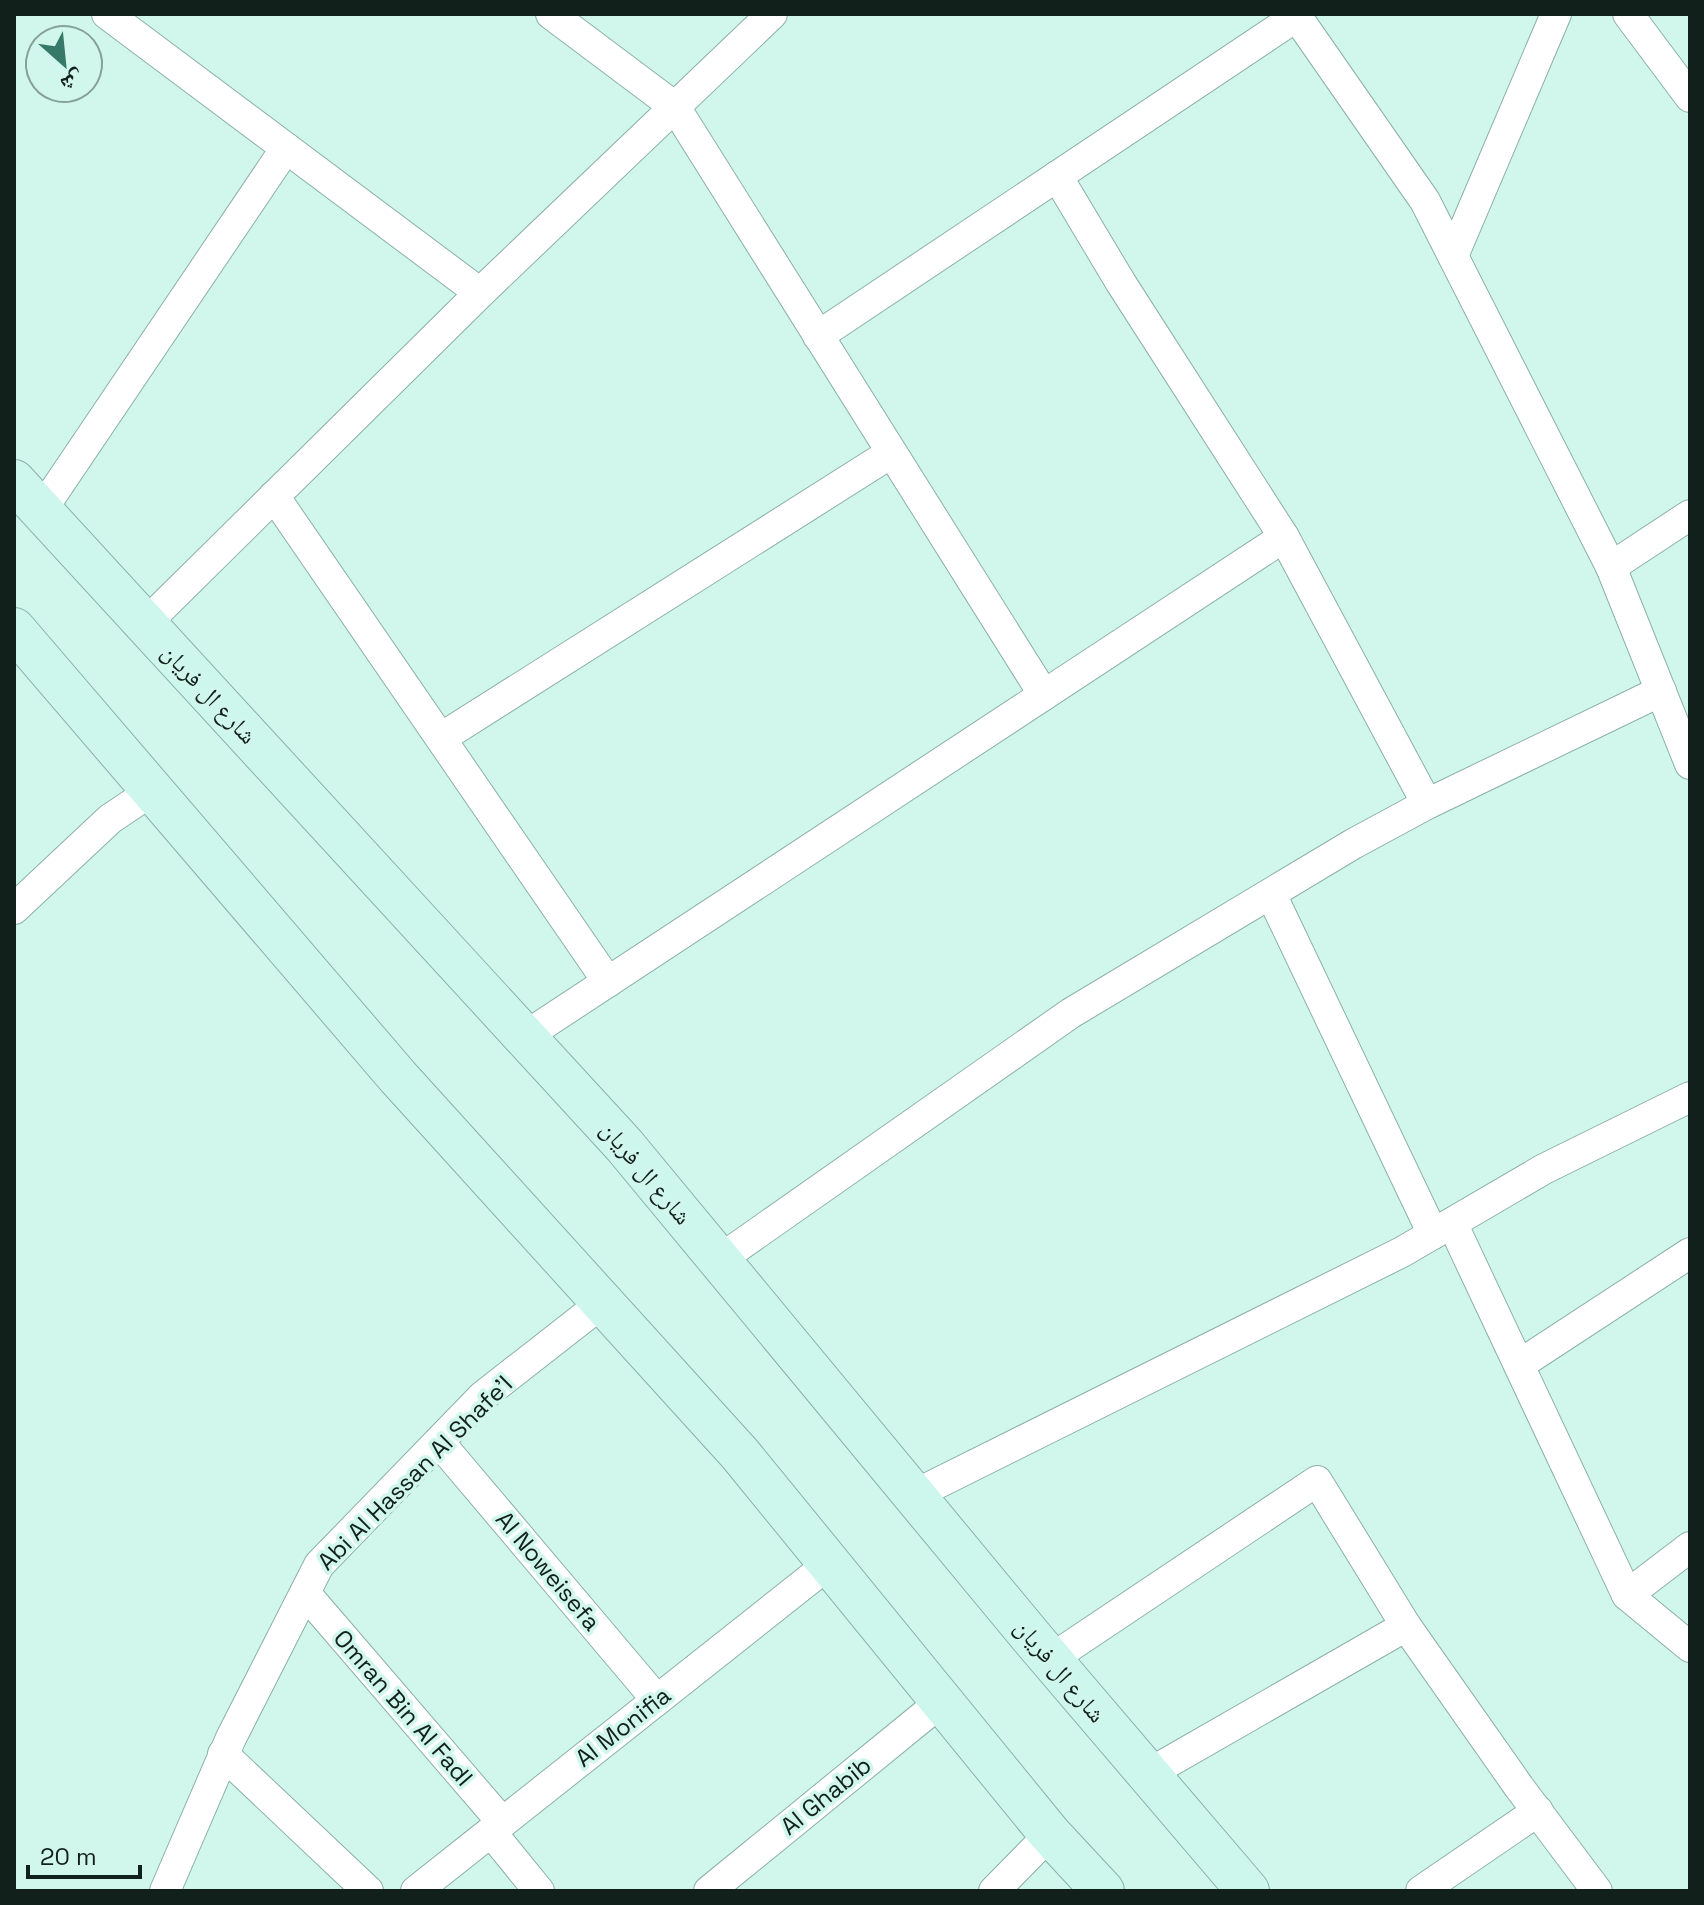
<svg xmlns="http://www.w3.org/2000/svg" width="1704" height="1905" viewBox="0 0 1704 1905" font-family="'Space Grotesk','Noto Naskh Arabic',sans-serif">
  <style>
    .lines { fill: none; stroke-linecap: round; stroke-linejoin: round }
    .minor-casing { stroke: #8cb0a6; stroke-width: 32 }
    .secondary-casing { stroke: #8cb0a6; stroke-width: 44 }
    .minor { stroke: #fff; stroke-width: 30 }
    .secondary { stroke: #cdf6ed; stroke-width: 42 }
    .labels { text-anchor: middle; stroke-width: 7; stroke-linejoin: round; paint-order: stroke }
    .street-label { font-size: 24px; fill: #12201c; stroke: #d1f7ec }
  </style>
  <rect width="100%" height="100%" fill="#d1f7ec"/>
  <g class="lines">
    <g class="minor-casing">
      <g id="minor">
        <polyline points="107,14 480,293"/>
        <polyline points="551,14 675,107 1044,695"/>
        <polyline points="1295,14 1425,201 1611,567 1690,764"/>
        <polyline points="1628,14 1690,97"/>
        <polyline points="1057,176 1121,283 1284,537 1427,804"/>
        <polyline points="1453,256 1556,14"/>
        <polyline points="818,336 1297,16"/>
        <polyline points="274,496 608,982"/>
        <polyline points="41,511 286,148"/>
        <polyline points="1611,567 1690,515"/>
        <polyline points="145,624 480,293 772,14"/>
        <polyline points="441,738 891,453"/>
        <polyline points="1271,894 1433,1234"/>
        <polyline points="14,909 110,819 153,790"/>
        <polyline points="524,1037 1284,537"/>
        <polyline points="1452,1223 1627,1595 1690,1647"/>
        <polyline points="719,1260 1071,1013 1353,844 1427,804 1661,691"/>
        <polyline points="1519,1365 1690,1253"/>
        <polyline points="439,1442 657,1700"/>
        <polyline points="914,1495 1402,1252 1544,1169 1690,1097"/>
        <polyline points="305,1593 502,1822"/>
        <polyline points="1627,1595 1690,1547"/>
        <polyline points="1051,1659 1317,1481 1406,1626 1519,1787 1597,1891"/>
        <polyline points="223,1754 368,1891"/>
        <polyline points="1148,1774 1406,1626"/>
        <polyline points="491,1832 539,1891"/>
        <polyline points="165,1891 231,1738 319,1565 483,1396 602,1303"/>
        <polyline points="416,1891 830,1563"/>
        <polyline points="709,1891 942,1701"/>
        <polyline points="994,1891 1050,1834"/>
        <polyline points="1421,1891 1538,1811"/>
      </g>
    </g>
    <g class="secondary-casing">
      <g id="secondary">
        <polyline points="14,481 624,1145 1033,1639 1248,1891"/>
        <polyline points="14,629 398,1077 740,1454 1050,1834 1103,1891"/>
      </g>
    </g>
    <use href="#minor" class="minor"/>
    <use href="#secondary" class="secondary"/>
  </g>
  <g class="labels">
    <g class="street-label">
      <text transform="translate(209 694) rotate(47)" y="8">شارع ال فريان</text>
      <text transform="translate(646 1173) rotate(50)" y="8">شارع ال فريان</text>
      <text transform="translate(415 1473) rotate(-45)" y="8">Abi Al Hassan Al Shafe'I</text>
      <text transform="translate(548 1571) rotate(50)" y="8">Al Noweisefa</text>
      <text transform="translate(1060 1671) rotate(50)" y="8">شارع ال فريان</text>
      <text transform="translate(403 1708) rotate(49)" y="8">Omran Bin Al Fadl</text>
      <text transform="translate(623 1727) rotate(-38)" y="8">Al Monifia</text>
      <text transform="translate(826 1796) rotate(-39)" y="8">Al Ghabib</text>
    </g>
  </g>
  <rect width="1704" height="1905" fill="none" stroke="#12201c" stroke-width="32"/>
  <g transform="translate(64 64) rotate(153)"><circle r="38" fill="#d1f7ec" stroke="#85a199" stroke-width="2"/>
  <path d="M0-6L14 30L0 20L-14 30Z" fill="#377969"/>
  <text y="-12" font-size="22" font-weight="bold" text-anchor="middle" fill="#12201c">ش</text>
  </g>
  <path d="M28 1865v12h112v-12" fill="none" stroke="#12201c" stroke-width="4"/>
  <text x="40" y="1865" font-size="24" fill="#12201c" stroke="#d1f7ec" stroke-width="6" paint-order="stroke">20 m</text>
</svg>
